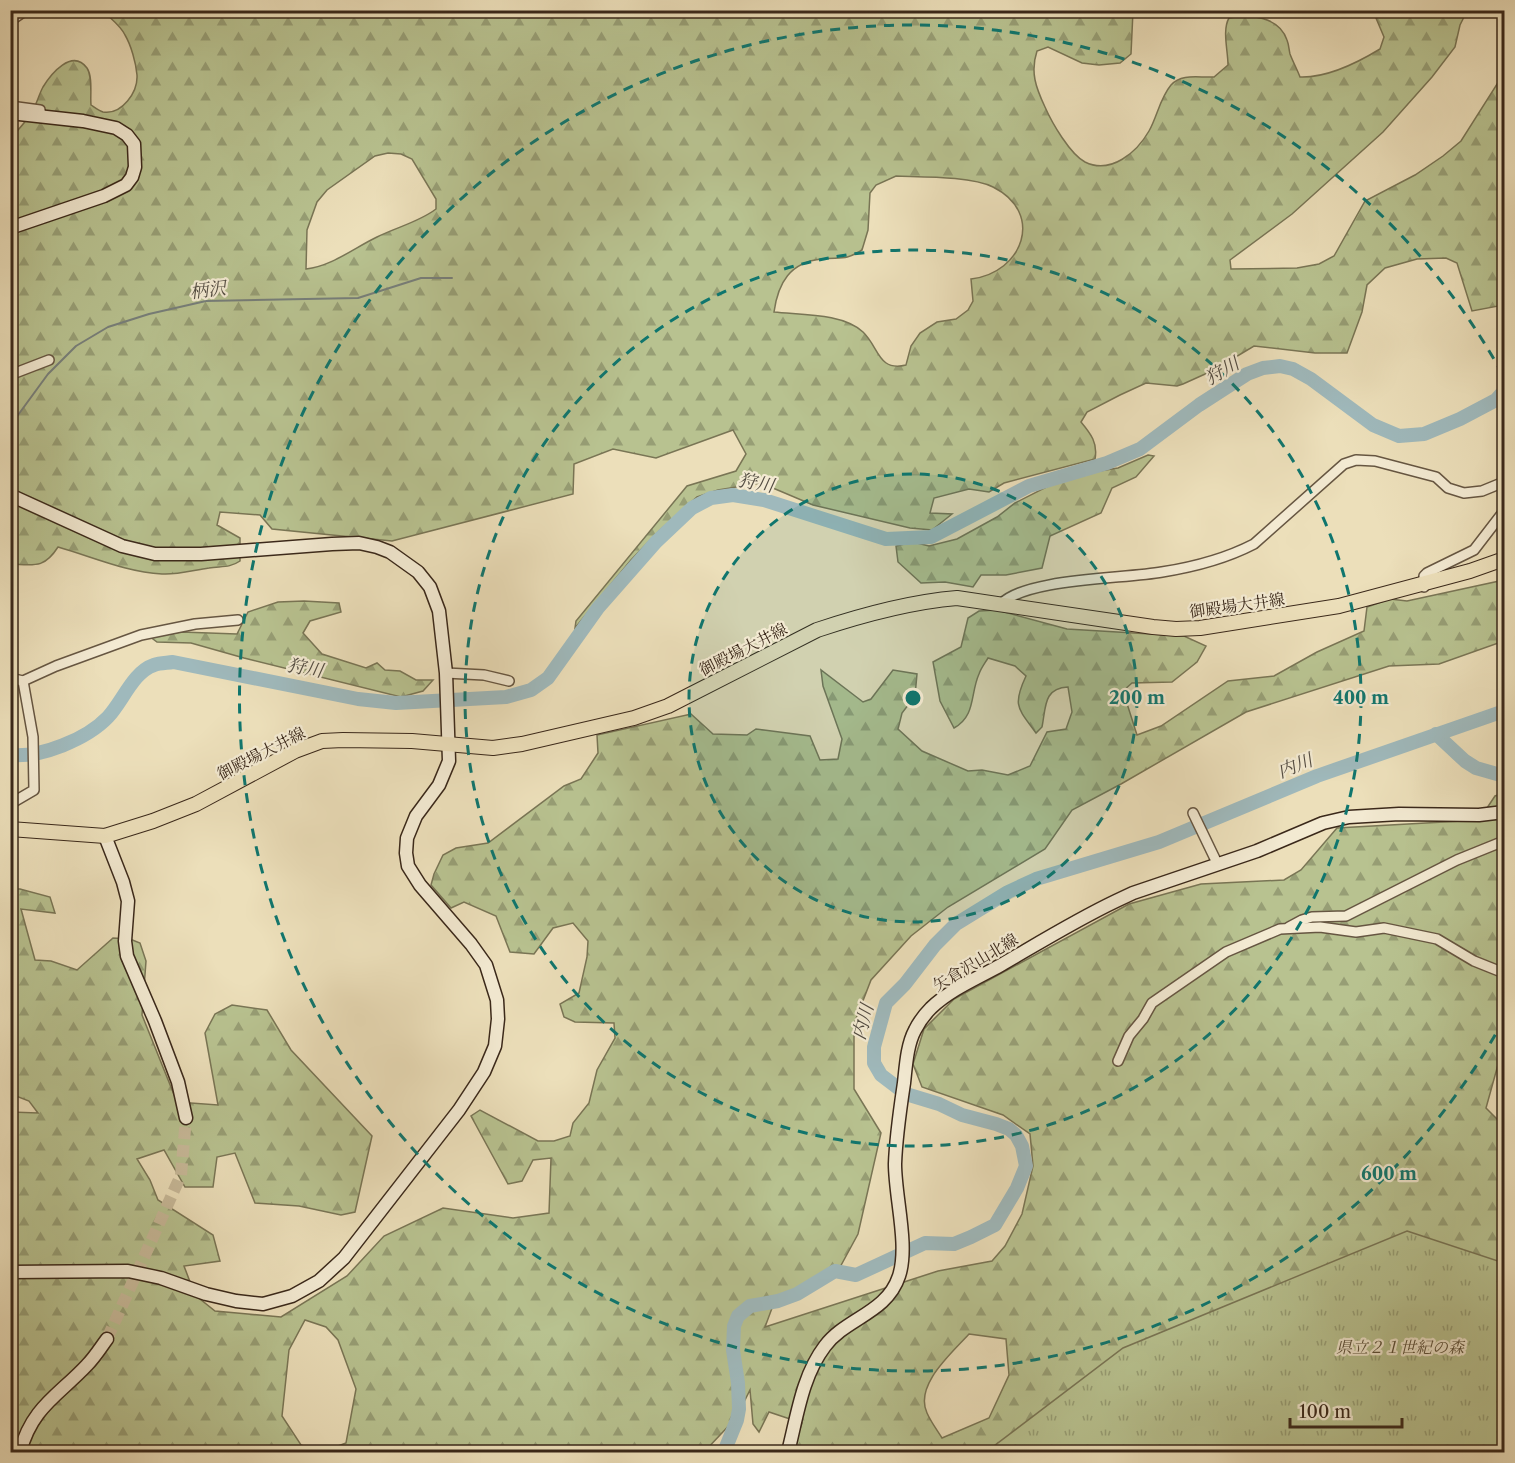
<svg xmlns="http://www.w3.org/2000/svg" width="1515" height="1463" viewBox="0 0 1515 1463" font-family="'Libre Caslon Text','Noto Serif JP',serif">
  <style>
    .forest { fill: url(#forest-firs); stroke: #797555; stroke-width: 1.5; fill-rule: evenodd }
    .park { fill: url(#park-tufts); stroke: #797555; stroke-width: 1.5 }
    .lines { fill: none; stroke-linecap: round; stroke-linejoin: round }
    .stream { stroke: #777f7b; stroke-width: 2 }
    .river { stroke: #9fb9bc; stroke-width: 14 }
    .secondary-tunnel { stroke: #c8ba9a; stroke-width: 12; stroke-dasharray: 12 6; stroke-linecap: butt }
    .street-casing { stroke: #665642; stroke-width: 12 }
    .secondary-casing { stroke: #3a281a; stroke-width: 15 }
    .primary-casing { stroke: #3a281a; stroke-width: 16 }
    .street { stroke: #f3ead2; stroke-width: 9 }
    .secondary { stroke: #f3ead2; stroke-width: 12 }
    .primary { stroke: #ecdfba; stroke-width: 14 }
    .ring { fill: none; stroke: #0f766e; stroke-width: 3; stroke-dasharray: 10 8 }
    .labels { text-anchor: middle; stroke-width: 4.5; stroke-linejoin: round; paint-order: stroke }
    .street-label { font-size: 16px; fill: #3a281a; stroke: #f3ead2 }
    .park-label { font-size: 16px; font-style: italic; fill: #5a4e38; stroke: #f3ead2 }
    .water-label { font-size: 18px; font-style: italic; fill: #534c42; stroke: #f3ead2 }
    .centre { fill: #0f766e; stroke: #f3ead2; stroke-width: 3 }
    .ring-label { font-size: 18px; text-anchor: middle; font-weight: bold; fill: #0f766e; stroke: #f3ead2; stroke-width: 4.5; stroke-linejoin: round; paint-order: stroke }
  </style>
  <defs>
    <pattern id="forest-firs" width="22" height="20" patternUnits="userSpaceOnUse" patternTransform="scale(1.5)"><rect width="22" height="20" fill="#b8c290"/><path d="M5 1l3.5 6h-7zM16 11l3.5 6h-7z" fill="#979e75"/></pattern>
    <pattern id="park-tufts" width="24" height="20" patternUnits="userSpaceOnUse" patternTransform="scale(1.5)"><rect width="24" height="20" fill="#b8c290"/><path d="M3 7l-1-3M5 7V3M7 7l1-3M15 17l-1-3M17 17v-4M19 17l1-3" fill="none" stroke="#979e75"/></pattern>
  </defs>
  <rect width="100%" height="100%" fill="#ecdfba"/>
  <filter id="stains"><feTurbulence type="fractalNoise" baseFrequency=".00333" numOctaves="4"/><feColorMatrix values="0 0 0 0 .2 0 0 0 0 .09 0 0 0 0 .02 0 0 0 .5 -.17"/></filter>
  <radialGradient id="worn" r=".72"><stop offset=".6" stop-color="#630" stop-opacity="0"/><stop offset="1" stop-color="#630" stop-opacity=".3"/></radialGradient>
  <g class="forest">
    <path d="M 103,11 L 1133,11 L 1131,54 L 1120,63 L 1099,65 L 1082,63 L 1048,47 L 1037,51 C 1030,72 1036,88 1045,107 C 1052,123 1070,154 1085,162 C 1111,175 1137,152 1149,131 C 1157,117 1160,98 1171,85 C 1182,73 1199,78 1214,77 L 1228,65 C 1228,51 1222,30 1229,18 C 1249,14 1279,16 1287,40 C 1289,45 1289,50 1290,54 C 1293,62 1297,69 1300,77 C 1327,78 1357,63 1380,49 L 1384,37 L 1373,11 L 1467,11 L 1460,25 L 1455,47 L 1432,77 L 1383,132 L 1292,214 L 1230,260 L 1231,269 L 1297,268 L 1319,264 L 1334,256 L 1365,201 L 1415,175 L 1443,156 L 1461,141 L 1504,73 L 1504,305 L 1472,311 L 1457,263 L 1446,258 L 1417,259 L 1385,268 L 1367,285 L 1362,312 L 1347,353 L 1315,353 L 1254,346 L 1214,370 L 1183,384 L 1177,386 L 1146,383 L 1120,395 L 1087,412 L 1081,422 C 1091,434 1098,443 1095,459 L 1004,483 L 989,492 L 969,489 L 934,498 L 930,513 L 952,514 L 932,530 L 910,528 L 813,505 L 761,483 L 718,490 L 697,497 L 659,531 L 631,560 L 575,628 L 576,621 L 687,486 L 736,471 L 746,454 L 733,430 L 656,458 L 613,449 L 574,464 L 573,494 L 392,541 L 272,529 L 260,515 L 220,512 L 217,525 L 240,538 L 240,561 C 230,568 221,566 209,568 C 194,570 177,575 162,574 C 126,572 93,557 58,547 C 44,569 34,565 11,564 L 11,138 C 17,131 24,124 29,116 C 36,108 38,96 43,87 C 51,74 72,48 87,68 C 93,77 90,95 91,105 C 94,107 99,111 103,112 C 122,115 138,92 137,75 C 136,63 131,45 125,35 C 121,26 110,18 103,11 ZM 388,153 L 401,154 L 412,159 L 436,199 L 436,209 C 419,222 397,227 377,237 C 354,248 332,266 306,269 L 307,230 L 317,202 L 327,190 L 375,156 ZM 896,176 C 922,177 971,176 993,187 C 1045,213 1023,273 971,279 L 973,301 L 968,310 L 956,319 L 937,322 L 920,333 L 911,346 L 906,365 C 878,372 879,347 863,332 C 843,313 801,315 774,312 C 778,283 790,262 822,259 C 841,257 845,261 862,250 L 868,230 L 870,193 L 876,185 Z"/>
    <polygon points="1148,455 1154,456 1136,477 1112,488 1101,513 1050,536 1042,568 1006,575 981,575 973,587 945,582 921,583 898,562 896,546 913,542 929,546 957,539 997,517 1015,503 1068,476 1118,468"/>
    <path d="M 1504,580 L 1504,641 L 1439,664 L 1389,666 L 1246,712 L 1121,784 L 1072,810 L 1045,849 L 948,907 L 911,936 L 871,980 L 854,1024 L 854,1089 L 881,1133 L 858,1234 L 839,1269 L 810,1287 L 775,1300 L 765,1327 L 938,1271 L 992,1261 L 1005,1246 L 1022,1214 L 1033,1166 L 1030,1134 L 1003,1115 L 922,1087 L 913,1064 L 924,1029 L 954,999 L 1129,904 L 1201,884 L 1284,880 L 1301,870 L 1337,828 L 1479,820 L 1495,796 L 1504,793 L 1504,1043 L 1486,1108 L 1504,1126 L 1504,1452 L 792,1452 L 802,1423 L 769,1412 L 759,1432 L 753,1424 L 750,1390 L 736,1418 L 704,1452 L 322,1452 L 346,1443 L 356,1389 L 338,1340 L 326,1327 L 305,1320 L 289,1350 L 282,1416 L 301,1445 L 319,1452 L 11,1452 L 11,1112 L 38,1113 L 29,1101 L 11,1094 L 10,889 L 20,889 L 50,897 L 55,913 L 21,909 L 35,960 L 51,961 L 77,970 L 113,938 L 130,939 L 140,943 L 146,961 L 142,1015 L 177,1102 L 218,1105 L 205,1033 L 215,1014 L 232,1005 L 267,1010 L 291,1050 L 372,1136 L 355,1212 L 341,1215 L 299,1206 L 255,1203 L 235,1153 L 217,1157 L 213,1187 L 185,1187 L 164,1150 L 137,1159 L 150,1180 L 158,1200 L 213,1235 L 220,1261 L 184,1266 L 195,1295 L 215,1311 L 281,1317 L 347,1276 L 384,1236 L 443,1208 L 513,1218 L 549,1213 L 551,1158 L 533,1160 L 522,1181 L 508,1184 L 471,1116 L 480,1110 L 538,1141 L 554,1141 L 570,1136 L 573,1123 L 589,1103 L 597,1070 L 615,1038 L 614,1023 L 575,1022 L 564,1017 L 560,1004 L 579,993 L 587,957 L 588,941 L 573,923 L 553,928 L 534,954 L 510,952 L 496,916 L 464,902 L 451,908 L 431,885 L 434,874 L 443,855 L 456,848 L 488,843 L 564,786 L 581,779 L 598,753 L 597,735 L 691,714 L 713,734 L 747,735 L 756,729 L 810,736 L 820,760 L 838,759 L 842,739 L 823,686 L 821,670 L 863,702 L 871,699 L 893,670 L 917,674 L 915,696 L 902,713 L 898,729 L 922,751 L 968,771 L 982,770 L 1008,775 L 1030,766 L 1047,732 L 1066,729 L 1072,712 L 1068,687 C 1043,688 1046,708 1042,727 L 1036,733 C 1018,708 1012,706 1026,676 L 1015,666 L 988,658 C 985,663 981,668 979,674 C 970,694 976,716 954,728 L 940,701 L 933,662 L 961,647 L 968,618 L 979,611 L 997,610 L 1067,629 L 1184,636 L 1206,646 L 1197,662 L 1172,682 L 1132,683 L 1123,691 L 1137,735 L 1161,726 L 1228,681 L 1274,676 L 1317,652 L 1364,631 L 1367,607 L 1390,599 L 1407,601 ZM 969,1334 L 1006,1339 L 1009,1375 L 989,1418 L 942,1438 C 937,1430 931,1422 927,1413 C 914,1385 952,1353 969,1334 Z"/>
    <polygon points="304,601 339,603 341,612 310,621 303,633 322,654 366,668 377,663 385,670 400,671 416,680 433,680 423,691 401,697 244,658 191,643 157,642 149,636 181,632 237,634 248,612 278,602"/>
  </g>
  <polygon class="park" points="1407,1231 1504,1263 1504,1452 986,1452 1123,1348"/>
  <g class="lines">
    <polyline class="stream" points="10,426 48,374 76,346 108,327 149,314 206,301 358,298 421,278 452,278"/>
    <g class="river">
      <polyline points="1436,734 1465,761 1476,768 1504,776"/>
      <path d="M 10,755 C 41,758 87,739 108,717 C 123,701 133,672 154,665 C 160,663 167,663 173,662 L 358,699 L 396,703 L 506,697 L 531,690 L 548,678 L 598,608 L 656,542 L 692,508 L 711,498 L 733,495 L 764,500 L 886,539 L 931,537 L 1029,486 L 1107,463 L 1140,449 L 1199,405 L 1247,374 L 1263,368 L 1280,366 L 1293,369 L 1311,379 L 1373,425 L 1399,436 L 1424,434 L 1460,419 L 1496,400 L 1504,391"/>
      <polyline points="724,1452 737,1420 739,1409 738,1383 733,1350 734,1326 738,1316 750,1306 778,1301 797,1294 835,1271 856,1275 925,1243 954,1244 971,1237 995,1225 1017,1188 1026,1166 1022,1146 1016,1135 1009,1129 996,1124 962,1115 939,1104 906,1094 881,1075 874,1063 874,1047 886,1003 905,984 935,945 956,924 1008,892 1036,879 1159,842 1317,776 1504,711"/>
    </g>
    <polyline class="secondary-tunnel" points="107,1339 181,1175 186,1118"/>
    <g class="street-casing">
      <g id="street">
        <polyline points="10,21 26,10"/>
        <polyline points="10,106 40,110 41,117"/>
        <polyline points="10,375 49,360"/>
        <polyline points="1424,587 1424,576 1427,573 1474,550 1504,511"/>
        <path d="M 1001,604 C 1026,578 1123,579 1162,572 C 1194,567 1225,559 1254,544 L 1344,464 L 1356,460 L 1375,461 L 1436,477 L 1448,488 L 1464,493 L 1482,491 L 1504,482"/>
        <polyline points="446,673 484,675 509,681"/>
        <polyline points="10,678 23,681 56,666 141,635 195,624 238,620"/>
        <polyline points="10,804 34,790 33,737 23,681"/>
        <polyline points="1193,813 1218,865"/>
        <polyline points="1289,927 1302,920 1312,917 1346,916 1457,860 1504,841"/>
        <polyline points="1118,1061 1129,1036 1143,1019 1152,1003 1226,952 1280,929 1320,927 1356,932 1384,928 1437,939 1474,961 1504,973"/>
        <polyline points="1215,1452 1229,1451 1236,1452"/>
      </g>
    </g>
    <g class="secondary-casing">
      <g id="secondary">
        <polyline points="10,113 83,121 116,128 127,135 134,144 135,167 132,177 126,185 104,196 10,228"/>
        <polyline points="10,495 122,546 155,554 201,554 332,544 359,543 377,547 390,552 418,572 430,587 439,611 446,673 449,761 439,785 416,816 407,838 406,853 408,866 420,885 471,944 486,965 497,1000 498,1019 495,1046 484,1072 459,1110 344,1258 319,1281 292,1296 263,1304 236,1301 206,1294 161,1278 128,1271 10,1272"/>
        <polyline points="105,836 123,882 128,901 125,941 127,956 155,1021 178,1082 186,1118"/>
        <path d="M 20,1452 C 32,1407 58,1396 87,1365 C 95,1357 101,1347 107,1339"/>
        <path d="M 788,1452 C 797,1417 802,1376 825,1346 C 846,1318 887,1313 899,1276 C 909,1246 895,1197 895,1164 C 896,1136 900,1110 904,1083 C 906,1065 907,1045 915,1030 C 919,1022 925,1014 931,1008 C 951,989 978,978 1001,965 C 1039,943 1076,920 1116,901 L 1133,893 L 1257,851 L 1323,823 L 1349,817 L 1399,814 L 1479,815 L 1504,812"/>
      </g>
    </g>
    <g class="primary-casing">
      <path id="primary" d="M 10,829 L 105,836 L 153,821 L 196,804 L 295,751 L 322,741 L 343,740 L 412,741 L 493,748 L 522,744 L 634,718 L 668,706 L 817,630 C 862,615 909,602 957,598 L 1153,627 L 1176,629 L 1200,628 L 1339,606 L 1470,571 L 1504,559"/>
    </g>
    <use href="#street" class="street"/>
    <use href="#secondary" class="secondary"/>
    <use href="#primary" class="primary"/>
  </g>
  <circle cx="913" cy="698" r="224" fill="#0f766e" fill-opacity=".12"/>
  <g class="ring">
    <circle cx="913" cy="698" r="224"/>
    <circle cx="913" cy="698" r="448"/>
    <path d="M1504 1019A673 673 0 1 1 1504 377"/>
  </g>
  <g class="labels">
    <g class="street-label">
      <text transform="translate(1237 605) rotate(-8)" y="6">御殿場大井線</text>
      <text transform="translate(743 649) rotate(-27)" y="6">御殿場大井線</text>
      <text transform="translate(261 753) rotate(-27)" y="6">御殿場大井線</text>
      <text transform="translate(975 962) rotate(-31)" y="6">矢倉沢山北線</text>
    </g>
    <g class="park-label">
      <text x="1400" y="1353">県立２１世紀の森</text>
    </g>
    <g class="water-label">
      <text transform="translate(208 290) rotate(-7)" y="6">柄沢</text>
      <text transform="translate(1222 371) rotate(-30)" y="6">狩川</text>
      <text transform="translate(756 483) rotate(10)" y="6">狩川</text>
      <text transform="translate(305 668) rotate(10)" y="6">狩川</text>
      <text transform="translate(1295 766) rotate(-22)" y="6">内川</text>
      <text transform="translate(863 1022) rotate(-75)" y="6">内川</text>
    </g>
  </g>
  <circle cx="913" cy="698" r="9" class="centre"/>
  <g class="ring-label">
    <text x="1137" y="704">200 m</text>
    <text x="1361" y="704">400 m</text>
    <text x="1389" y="1180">600 m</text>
  </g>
  <rect width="1515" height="1463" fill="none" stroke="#ecdfba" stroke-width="36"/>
  <rect x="12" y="12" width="1491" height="1439" fill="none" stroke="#3a281a" stroke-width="3"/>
  <rect x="18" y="18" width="1479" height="1427" fill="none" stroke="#3a281a" stroke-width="1.5"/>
  <path d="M1290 1418v9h112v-9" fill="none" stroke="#3a281a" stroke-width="3"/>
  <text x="1299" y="1418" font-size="18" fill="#3a281a" stroke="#f3ead2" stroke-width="4.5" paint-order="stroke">100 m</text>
  <rect width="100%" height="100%" filter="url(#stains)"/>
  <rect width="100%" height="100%" fill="url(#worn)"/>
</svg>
